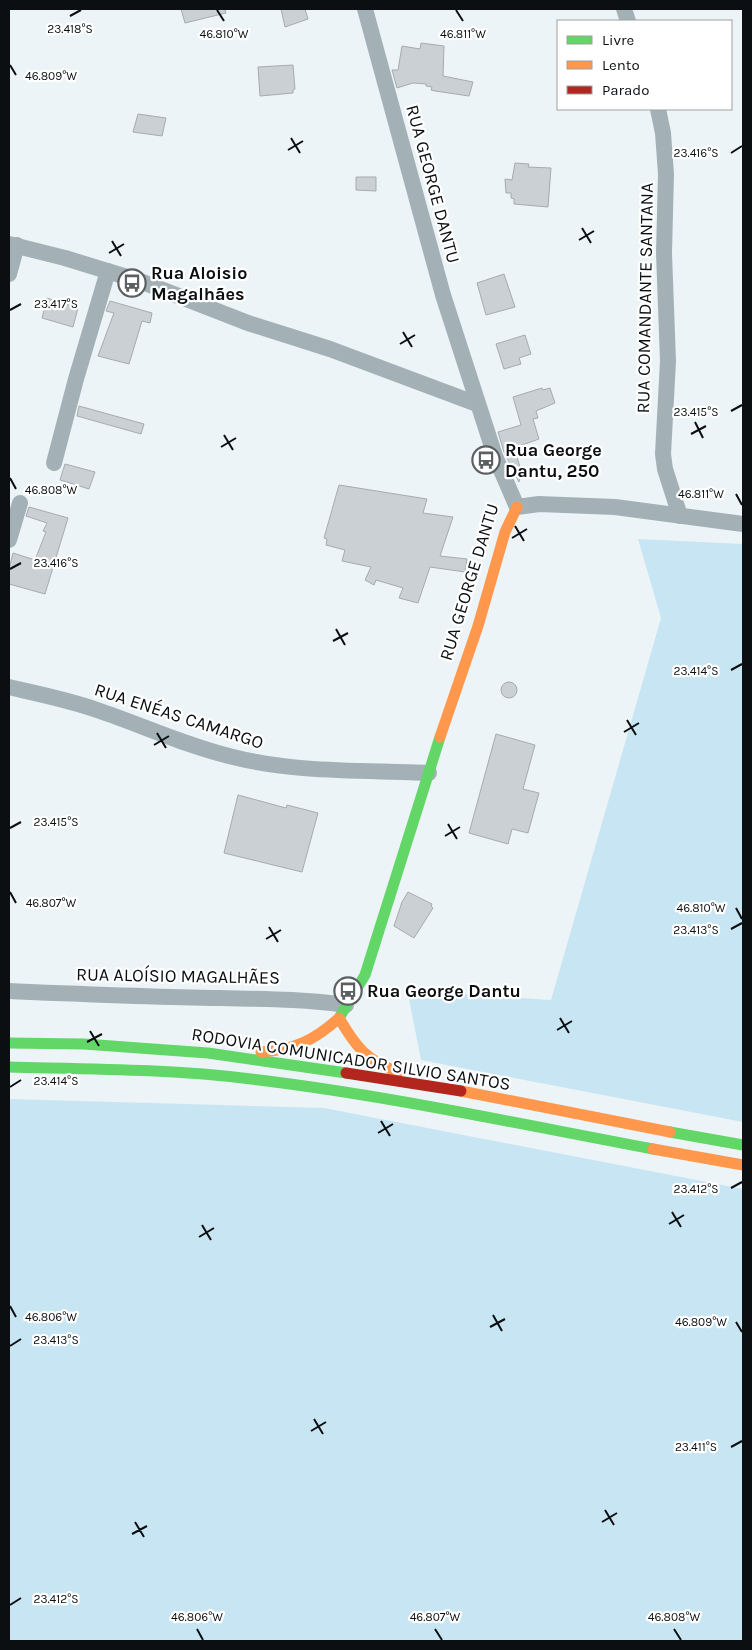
<svg xmlns="http://www.w3.org/2000/svg" width="752" height="1650" viewBox="0 0 752 1650" font-family="Karla,sans-serif">
  <style>
    .green { fill: #c8e5f3 }
    .building { fill: #cad0d3; stroke: #a6abae }
    .lines { fill: none; stroke-linecap: round; stroke-linejoin: round }
    .street { stroke: #a3b1b7; stroke-width: 16 }
    .fast { stroke: #63d668; stroke-width: 11 }
    .slow { stroke: #ff974d; stroke-width: 11 }
    .jam { stroke: #b3261e; stroke-width: 11 }
    .ticks { fill: none; stroke: #0b0f11; stroke-width: 2 }
    .labels { text-anchor: middle; stroke-width: 4.5; stroke-linejoin: round; paint-order: stroke }
    .street-label { font-size: 18px; fill: #0b0f11; stroke: #fff }
    .poi-label { font-size: 18px; font-weight: bold; fill: #0b0f11; stroke: #fff; text-anchor: start }
    .ticks-label { font-size: 12px; text-anchor: middle; fill: #0b0f11; stroke: #fff; stroke-width: 4.5; stroke-linejoin: round; paint-order: stroke }
  </style>
  <rect width="100%" height="100%" fill="#ecf4f7"/>
  <g class="green">
    <polygon points="638,539 743,544 743,1122 421,1060 409,999 451,993 551,1000 661,618"/>
    <polygon points="9,1099 324,1108 743,1189 743,1641 9,1641"/>
  </g>
  <g class="building">
    <polygon points="181,9 225,9 226,13 185,23"/>
    <polygon points="281,9 305,9 308,19 285,27"/>
    <polygon points="421,43 444,46 443,76 473,82 469,96 435,91 431,90 432,87 426,86 426,84 413,83 397,88 392,70 398,70 402,46 420,49"/>
    <polygon points="293,65 295,89 293,90 293,93 260,96 258,67"/>
    <polygon points="138,114 166,118 162,136 133,132"/>
    <polygon points="515,163 529,164 528,167 551,168 548,207 514,204 514,199 511,198 511,193 506,193 505,179 512,180"/>
    <polygon points="356,177 376,177 376,191 356,190"/>
    <polygon points="504,274 515,307 486,315 477,283"/>
    <polygon points="47,298 78,308 73,327 42,318"/>
    <polygon points="110,301 152,313 150,323 142,321 129,364 98,356 114,313 106,311"/>
    <polygon points="525,335 531,354 519,358 521,364 504,369 496,344"/>
    <polygon points="542,388 543,390 550,388 555,403 536,411 538,418 533,419 539,439 514,448 521,470 519,482 504,452 498,432 521,425 513,397"/>
    <polygon points="79,406 144,424 141,434 77,416"/>
    <polygon points="65,464 95,472 89,489 60,480"/>
    <polygon points="339,485 427,499 423,513 453,517 440,556 467,559 465,572 430,567 418,603 399,598 403,588 376,580 374,585 365,580 371,567 342,561 345,550 326,545 327,539 324,538"/>
    <polygon points="29,507 68,518 45,594 9,584 9,569 13,553 35,560 46,532 43,531 47,523 26,516"/>
    <circle cx="509" cy="690" r="8"/>
    <polygon points="496,734 535,745 523,789 539,793 528,833 512,829 508,844 469,833"/>
    <polygon points="238,795 286,808 287,805 318,813 302,872 224,853"/>
    <polygon points="408,892 432,904 431,906 433,908 414,938 394,926 402,902"/>
  </g>
  <g class="lines">
    <g class="street">
      <polyline points="365,9 443,295 495,456 517,507 539,504 615,507 743,524"/>
      <polyline points="624,9 628,21"/>
      <polyline points="658,109 663,133 666,174 664,253 668,361 663,454 665,469 680,516"/>
      <polyline points="9,244 65,258 140,281 248,323 330,349 477,404"/>
      <polyline points="9,274 17,245"/>
      <polyline points="54,463 76,379 108,271"/>
      <polyline points="9,540 20,503"/>
      <path d="M 9,687 C 38,694 69,700 97,710 C 142,725 186,746 233,757 C 296,773 364,770 429,773"/>
      <path d="M 9,991 C 80,994 150,997 221,998 C 263,999 304,999 346,1005"/>
    </g>
    <g class="fast">
      <polyline points="339,1018 365,975 440,737"/>
      <polyline points="9,1043 84,1044 208,1053 346,1073"/>
      <path d="M 9,1067 C 90,1069 170,1069 251,1079 C 386,1095 519,1124 653,1149"/>
      <polyline points="670,1132 743,1145"/>
    </g>
    <g class="slow">
      <polyline points="440,737 478,626 505,532 517,507"/>
      <path d="M 261,1052 C 294,1050 315,1040 339,1018 C 356,1047 366,1060 398,1072"/>
      <polyline points="461,1091 670,1132"/>
      <polyline points="653,1149 743,1165"/>
    </g>
    <polyline class="jam" points="346,1073 461,1091"/>
  </g>
  <path class="ticks" d="M 217,10 L 224,21M 456,10 L 463,21M 70,16 L 81,10M 10,65 L 16,75M 291,138 L 300,153M 288,150 L 303,141M 731,153 L 742,146M 582,228 L 591,243M 579,240 L 594,231M 112,241 L 121,256M 109,253 L 124,244M 10,310 L 21,304M 403,332 L 412,347M 400,344 L 415,335M 731,411 L 742,405M 695,422 L 703,438M 691,434 L 706,426M 224,435 L 233,450M 221,447 L 236,438M 10,478 L 16,489M 736,494 L 742,505M 515,526 L 524,541M 512,538 L 527,529M 10,569 L 21,563M 336,629 L 345,645M 333,641 L 348,633M 731,670 L 742,664M 627,720 L 636,735M 624,732 L 639,723M 157,733 L 166,748M 154,745 L 169,736M 448,824 L 457,839M 10,828 L 21,822M 445,836 L 460,827M 10,892 L 16,903M 736,908 L 742,919M 269,927 L 278,942M 731,929 L 742,923M 266,939 L 281,930M 560,1018 L 569,1033M 557,1030 L 572,1021M 90,1031 L 99,1046M 87,1042 L 102,1034M 10,1087 L 21,1080M 381,1121 L 390,1136M 378,1133 L 393,1124M 731,1188 L 742,1182M 672,1212 L 681,1227M 669,1224 L 684,1215M 202,1225 L 211,1240M 199,1237 L 214,1228M 10,1306 L 16,1317M 493,1315 L 502,1331M 736,1322 L 742,1332M 490,1327 L 505,1319M 10,1346 L 21,1339M 314,1419 L 323,1434M 311,1431 L 326,1422M 731,1447 L 742,1441M 605,1510 L 614,1525M 135,1522 L 144,1537M 602,1522 L 617,1513M 132,1534 L 147,1526M 10,1605 L 21,1598M 197,1629 L 203,1640M 435,1629 L 442,1640M 674,1629 L 681,1640"/>
  <defs>
    <g id="bus-ring" transform="scale(1.4375)"><circle r="9.5" fill="#fff" stroke="#5a5f62" stroke-width="1.5"/><path d="M-5-6H5V4H4V6H2V4H-2V6H-4V4H-5ZM-3.5-4V0h7V-4ZM-3.5 1.2v1.5H-2V1.2ZM2 1.2v1.5H3.5V1.2Z" fill="#5a5f62"/></g>
  </defs>
  <g fill-rule="evenodd">
    <use href="#bus-ring" x="132" y="283"/>
    <use href="#bus-ring" x="486" y="460"/>
    <use href="#bus-ring" x="348" y="991"/>
  </g>
  <g class="labels">
    <g class="street-label">
      <text transform="translate(433 184) rotate(75)" y="6">RUA GEORGE DANTU</text>
      <text transform="translate(645 298) rotate(-89)" y="6">RUA COMANDANTE SANTANA</text>
      <text transform="translate(469 582) rotate(-73)" y="6">RUA GEORGE DANTU</text>
      <text transform="translate(179 716) rotate(18)" y="6">RUA ENÉAS CAMARGO</text>
      <text transform="translate(178 976) rotate(1)" y="6">RUA ALOÍSIO MAGALHÃES</text>
      <text transform="translate(351 1059) rotate(9)" y="6">RODOVIA COMUNICADOR SILVIO SANTOS</text>
    </g>
    <g class="poi-label">
      <text x="151" y="279">Rua Aloisio<tspan x="151" dy="21">Magalhães</tspan></text>
      <text x="505" y="456">Rua George<tspan x="505" dy="21">Dantu, 250</tspan></text>
      <text x="367" y="997">Rua George Dantu</text>
    </g>
  </g>
  <g class="ticks-label">
    <text x="70" y="33">23.418°S</text>
    <text x="463" y="38">46.811°W</text>
    <text x="224" y="38">46.810°W</text>
    <text x="51" y="80">46.809°W</text>
    <text x="696" y="157">23.416°S</text>
    <text x="56" y="308">23.417°S</text>
    <text x="696" y="416">23.415°S</text>
    <text x="51" y="494">46.808°W</text>
    <text x="701" y="498">46.811°W</text>
    <text x="56" y="567">23.416°S</text>
    <text x="696" y="675">23.414°S</text>
    <text x="56" y="826">23.415°S</text>
    <text x="51" y="907">46.807°W</text>
    <text x="701" y="912">46.810°W</text>
    <text x="696" y="934">23.413°S</text>
    <text x="56" y="1085">23.414°S</text>
    <text x="696" y="1193">23.412°S</text>
    <text x="51" y="1321">46.806°W</text>
    <text x="701" y="1326">46.809°W</text>
    <text x="56" y="1344">23.413°S</text>
    <text x="696" y="1451">23.411°S</text>
    <text x="56" y="1603">23.412°S</text>
    <text x="197" y="1621">46.806°W</text>
    <text x="435" y="1621">46.807°W</text>
    <text x="674" y="1621">46.808°W</text>
  </g>
  <rect width="752" height="1650" fill="none" stroke="#0b0f11" stroke-width="20"/>
  <rect x="557" y="20" width="175" height="90" fill="#ffffff" stroke="#9d9fa0"/>
  <rect x="567" y="36" width="25" height="8" fill="#63d668" stroke="#9d9fa0"/>
  <text x="602" y="45" font-size="15" fill="#0b0f11">Livre</text>
  <rect x="567" y="61" width="25" height="8" fill="#ff974d" stroke="#9d9fa0"/>
  <text x="602" y="70" font-size="15" fill="#0b0f11">Lento</text>
  <rect x="567" y="86" width="25" height="8" fill="#b3261e" stroke="#9d9fa0"/>
  <text x="602" y="95" font-size="15" fill="#0b0f11">Parado</text>
</svg>
